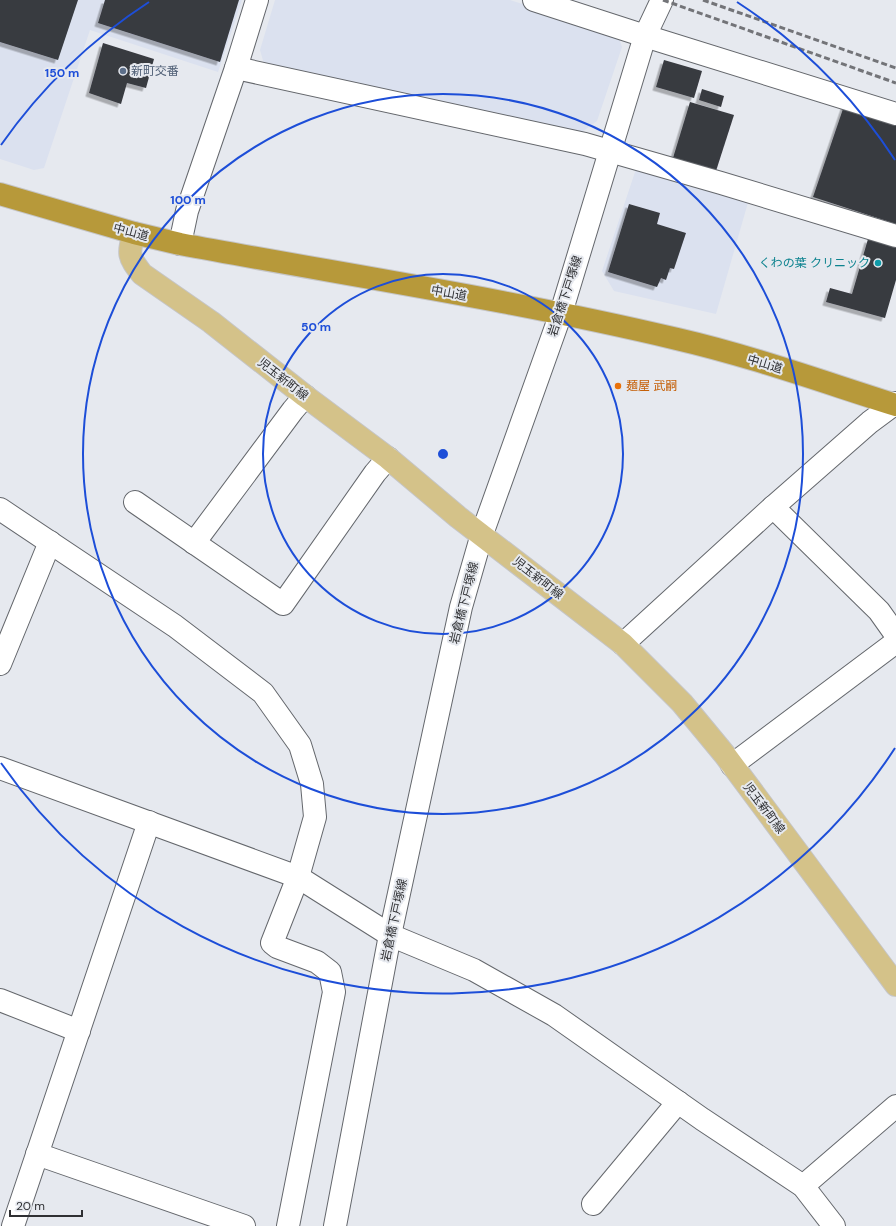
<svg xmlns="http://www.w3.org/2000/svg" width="896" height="1226" viewBox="0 0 896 1226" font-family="'DM Sans','Noto Sans JP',sans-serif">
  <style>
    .built { fill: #dbe1ef }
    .building { fill: #383a40; filter: url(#shadow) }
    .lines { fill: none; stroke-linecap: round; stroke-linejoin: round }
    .minor-casing { stroke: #64676c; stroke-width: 24 }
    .major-casing { stroke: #c5c5c6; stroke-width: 24 }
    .highway-casing { stroke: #c5c5c6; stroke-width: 24 }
    .minor { stroke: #fff; stroke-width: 22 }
    .major { stroke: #d4c289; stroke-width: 22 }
    .highway { stroke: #b7993a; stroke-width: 22 }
    .rail { stroke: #737478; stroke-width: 3; stroke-dasharray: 6 3; stroke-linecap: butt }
    .ring { fill: none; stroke: #1d4ed8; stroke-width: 2 }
    .service-dot { fill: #5c6f8a; stroke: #e6e9ef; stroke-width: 1.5 }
    .culture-dot { fill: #0f9aa8; stroke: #e6e9ef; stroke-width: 1.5 }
    .food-dot { fill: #e8710a; stroke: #e6e9ef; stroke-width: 1.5 }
    .labels { text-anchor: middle; stroke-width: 4; stroke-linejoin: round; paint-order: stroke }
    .service-label { font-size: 12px; fill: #4e5e75; stroke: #e6e9ef; text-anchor: start }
    .street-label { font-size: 12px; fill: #2f3033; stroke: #e6e9ef }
    .culture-label { font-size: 12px; fill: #0d838f; stroke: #e6e9ef; text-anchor: end }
    .food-label { font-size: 12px; fill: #c56008; stroke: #e6e9ef; text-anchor: start }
    .centre { fill: #1d4ed8; stroke: #e6e9ef; stroke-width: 2 }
    .ring-label { font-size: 12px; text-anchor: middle; font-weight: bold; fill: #1d4ed8; stroke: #e6e9ef; stroke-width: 4; stroke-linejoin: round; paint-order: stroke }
  </style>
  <defs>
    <filter id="shadow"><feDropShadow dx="-3.5" dy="3.5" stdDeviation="0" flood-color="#0004"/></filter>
  </defs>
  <rect width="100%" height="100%" fill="#e6e9ef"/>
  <g class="built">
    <polygon points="0,0 242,0 218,72 90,30 44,168 34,170 0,159"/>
    <polygon points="275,0 510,0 618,35 622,47 597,121 582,132 264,64 260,50"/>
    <polygon points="637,166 749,199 716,314 614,291 602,271"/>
  </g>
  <g class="building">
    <polygon points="0,0 78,0 58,60 0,42"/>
    <polygon points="105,0 239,0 220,62 98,23"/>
    <polygon points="103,43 154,59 146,88 127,83 121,104 89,93"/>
    <polygon points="664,60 702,71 694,98 656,87"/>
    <polygon points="702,89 724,96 721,107 699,100"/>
    <polygon points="690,102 734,115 716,171 673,158"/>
    <polygon points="845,103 896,120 896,224 813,197"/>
    <polygon points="629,204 660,213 657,224 686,233 674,269 670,268 666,280 661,278 657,287 608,272"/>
    <polygon points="868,239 896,247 896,280 885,318 826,302 830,288 852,294"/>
  </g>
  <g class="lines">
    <g class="minor-casing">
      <g id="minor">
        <polyline points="534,0 645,36 896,114"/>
        <polyline points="236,68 585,144 721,183 896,236"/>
        <polyline points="180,244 187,211 236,68 257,0"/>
        <polyline points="135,502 283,604 375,473 388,458"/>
        <polyline points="773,507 879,611 896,635"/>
        <polyline points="0,509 175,626 263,693 300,745 312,784 315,817 298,877 272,943 277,947 317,962 330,972 334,992 288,1226"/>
        <polyline points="194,543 293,410 305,396"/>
        <polyline points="623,644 773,507 870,422 896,403"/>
        <polyline points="0,664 50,542"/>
        <polyline points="732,765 896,642"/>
        <polyline points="0,768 298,877 390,935 474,970 554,1015 702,1119 803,1186 834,1226"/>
        <polyline points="0,1000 79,1031"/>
        <polyline points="37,1154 244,1226"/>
        <polyline points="803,1186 896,1106"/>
        <polyline points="593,1204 678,1102"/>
        <polyline points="13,1226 149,822"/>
        <polyline points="335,1226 390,935 461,607 482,534 561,313 645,36 662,0"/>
      </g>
    </g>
    <g class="major-casing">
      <path id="major" d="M 134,233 C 128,255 128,256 142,274 L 211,322 L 305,396 L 388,458 L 458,517 L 623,644 L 682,703 L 725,755 L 896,985"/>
    </g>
    <g class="highway-casing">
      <path id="highway" d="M 0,194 L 134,233 L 180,244 C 346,275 513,300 677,339 C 751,356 823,382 896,405"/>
    </g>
    <use href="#minor" class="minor"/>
    <use href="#major" class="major"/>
    <use href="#highway" class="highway"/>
    <g class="rail">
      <polyline points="663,0 896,83"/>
      <polyline points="703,0 896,68"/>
    </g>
  </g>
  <g class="ring">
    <circle cx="443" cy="454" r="180"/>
    <circle cx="443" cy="454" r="360"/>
    <path d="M895 748A539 539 0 0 1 1 763M1 145A539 539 0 0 1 149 2M737 2A539 539 0 0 1 895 160"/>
  </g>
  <circle class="service-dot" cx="123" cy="71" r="4"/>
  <circle class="culture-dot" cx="878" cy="263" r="4"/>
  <circle class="food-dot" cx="618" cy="386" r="4"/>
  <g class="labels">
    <g class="service-label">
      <text x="131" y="75">新町交番</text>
    </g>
    <g class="street-label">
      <text transform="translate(131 232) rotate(15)" y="4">中山道</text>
      <text transform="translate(449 293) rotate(10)" y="4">中山道</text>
      <text transform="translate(565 296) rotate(-72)" y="4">岩倉橋下戸塚線</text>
      <text transform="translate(765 364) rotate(17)" y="4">中山道</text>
      <text transform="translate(283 379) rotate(38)" y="4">児玉新町線</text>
      <text transform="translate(538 578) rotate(38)" y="4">児玉新町線</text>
      <text transform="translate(464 603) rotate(-76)" y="4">岩倉橋下戸塚線</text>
      <text transform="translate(764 808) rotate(53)" y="4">児玉新町線</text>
      <text transform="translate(394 920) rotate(-78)" y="4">岩倉橋下戸塚線</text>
    </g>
    <g class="culture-label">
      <text x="870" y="267">くわの葉 クリニック</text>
    </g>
    <g class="food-label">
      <text x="626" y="390">麺屋 武嗣</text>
    </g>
  </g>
  <circle cx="443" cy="454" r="6" class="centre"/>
  <g class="ring-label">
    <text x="62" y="77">150 m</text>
    <text x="188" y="204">100 m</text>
    <text x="316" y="331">50 m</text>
  </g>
  <path d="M10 1210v6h72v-6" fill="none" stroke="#2f3033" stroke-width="2"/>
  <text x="16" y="1210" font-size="12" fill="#2f3033" stroke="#e6e9ef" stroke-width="3" paint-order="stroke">20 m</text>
</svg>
